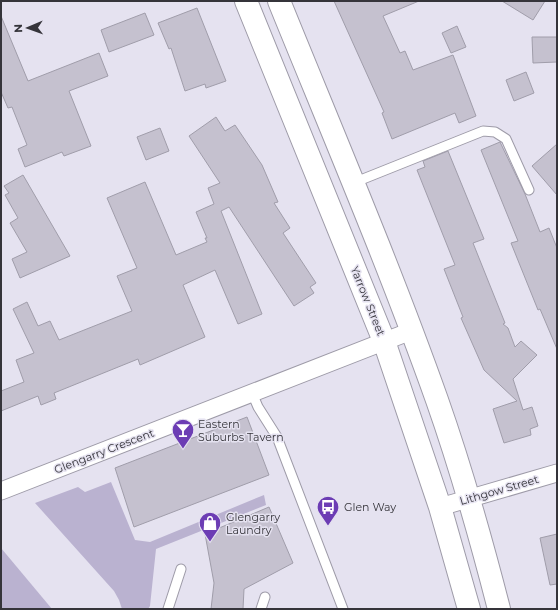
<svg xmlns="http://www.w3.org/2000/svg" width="558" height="610" viewBox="0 0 558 610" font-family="Montserrat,sans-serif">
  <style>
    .green { fill: #bab2d0 }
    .building { fill: #c5c1cf; stroke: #a09daa }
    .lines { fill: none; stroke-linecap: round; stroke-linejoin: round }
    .lane-casing { stroke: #9e9ba8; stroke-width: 11 }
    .street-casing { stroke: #9e9ba8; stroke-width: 19 }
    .secondary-casing { stroke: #9e9ba8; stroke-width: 24 }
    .lane { stroke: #fff; stroke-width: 9 }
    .street { stroke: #fff; stroke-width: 17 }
    .secondary { stroke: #fff; stroke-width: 22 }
    .labels { text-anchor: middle; stroke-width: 3; stroke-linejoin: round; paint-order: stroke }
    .street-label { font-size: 11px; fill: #35343a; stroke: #e5e2f0 }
    .poi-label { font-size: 11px; fill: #35343a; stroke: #e5e2f0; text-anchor: start }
  </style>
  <rect width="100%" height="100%" fill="#e5e2f0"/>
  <g class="green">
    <polygon points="111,482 135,540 150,542 264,495 266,505 156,549 150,606 148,609 122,609 119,600 114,591 35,503 78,487 85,492"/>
    <polygon points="1,548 52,609 1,609"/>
  </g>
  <g class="building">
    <polygon points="334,1 419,1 383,16 400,53 405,51 413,70 453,55 476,116 459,123 455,113 392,139 382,113 384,112"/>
    <polygon points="502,1 545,1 533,20"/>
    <polygon points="197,8 226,81 206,88 205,84 185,91 171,48 169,49 158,23"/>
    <polygon points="145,13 154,35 109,52 101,30"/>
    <polygon points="1,16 28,81 99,53 108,76 69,91 91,146 64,156 62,152 25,167 18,149 27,145 12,107 8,108 1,92"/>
    <polygon points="457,26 466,47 451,53 442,33"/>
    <polygon points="532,37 557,37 557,62 533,63"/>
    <polygon points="526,72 534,93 514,101 506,80"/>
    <polygon points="216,117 225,131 235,125 262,165 278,202 274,203 290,228 283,233 316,283 310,287 314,293 294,306 229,207 221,211 262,314 238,324 215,270 183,285 205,337 140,365 138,359 54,393 56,399 41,405 38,396 1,411 1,391 24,382 16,360 34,353 13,309 27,302 38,326 50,321 59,340 132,311 117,276 137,268 107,198 145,182 176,255 207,242 205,238 207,238 196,212 214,204 208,188 220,183 189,136"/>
    <polygon points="160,128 169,151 146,160 137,137"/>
    <polygon points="500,142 525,194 540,232 549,228 557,248 557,349 540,309 538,310 511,243 518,241 481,150"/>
    <polygon points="557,144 557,195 532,166"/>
    <polygon points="448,151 484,239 473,243 505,323 503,324 508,328 515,347 521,341 537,355 513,379 523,410 532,407 538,426 530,429 531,435 504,443 493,409 517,401 484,370 461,318 463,317 444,269 455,265 417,170 425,167 423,161"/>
    <polygon points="23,175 70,256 20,278 12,259 27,252 10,223 18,218 5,195 9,193 4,186"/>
    <polygon points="247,417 269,475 134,527 115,468"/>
    <polygon points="269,507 293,563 244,589 243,609 211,609 214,583 205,534"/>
    <polygon points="557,534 557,584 550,585 540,538"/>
  </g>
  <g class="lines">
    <g class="lane-casing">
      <g id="lane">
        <polyline points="353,183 483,131 495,132 506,139 529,190"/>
        <polyline points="252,393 258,407 277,437 343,609"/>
        <polyline points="168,609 181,569"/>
        <polyline points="261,609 265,597"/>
      </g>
    </g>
    <g class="street-casing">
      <g id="street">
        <polyline points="1,491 411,331"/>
        <polyline points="440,507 557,473"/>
      </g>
    </g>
    <g class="secondary-casing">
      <g id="secondary">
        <polyline points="246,1 384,341 440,507 469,609"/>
        <path d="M 279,1 C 333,134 389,265 437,400 C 461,468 481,539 499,609"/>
      </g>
    </g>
    <use href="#lane" class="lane"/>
    <use href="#street" class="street"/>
    <use href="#secondary" class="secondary"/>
  </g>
  <defs>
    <g id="bar-pin" transform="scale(1.15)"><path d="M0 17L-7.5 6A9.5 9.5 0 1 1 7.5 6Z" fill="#6c3db4" stroke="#e5e2f0"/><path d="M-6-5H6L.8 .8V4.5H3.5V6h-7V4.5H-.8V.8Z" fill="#fff"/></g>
    <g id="bus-pin" transform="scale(1.15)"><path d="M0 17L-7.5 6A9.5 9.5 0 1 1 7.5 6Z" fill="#6c3db4" stroke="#e5e2f0"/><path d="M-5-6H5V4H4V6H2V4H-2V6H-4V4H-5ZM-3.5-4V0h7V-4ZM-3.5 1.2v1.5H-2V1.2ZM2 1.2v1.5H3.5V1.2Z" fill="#fff"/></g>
    <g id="shop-pin" transform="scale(1.15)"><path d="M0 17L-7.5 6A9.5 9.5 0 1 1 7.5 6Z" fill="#6c3db4" stroke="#e5e2f0"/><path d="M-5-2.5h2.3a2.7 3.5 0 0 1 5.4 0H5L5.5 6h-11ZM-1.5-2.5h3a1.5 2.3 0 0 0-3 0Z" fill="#fff"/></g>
  </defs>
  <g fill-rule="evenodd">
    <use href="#bar-pin" x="183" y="430"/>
    <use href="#bus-pin" x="328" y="507"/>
    <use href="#shop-pin" x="210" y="523"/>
  </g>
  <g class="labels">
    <g class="street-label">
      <text transform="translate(368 301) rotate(68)" y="4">Yarrow Street</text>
      <text transform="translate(104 451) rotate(-21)" y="4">Glengarry Crescent</text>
      <text transform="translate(499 490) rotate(-16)" y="4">Lithgow Street</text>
    </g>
    <g class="poi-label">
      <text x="198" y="428">Eastern<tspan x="198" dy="13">Suburbs Tavern</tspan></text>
      <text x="344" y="511">Glen Way</text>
      <text x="226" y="521">Glengarry<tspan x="226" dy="13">Laundry</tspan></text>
    </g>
  </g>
  <rect width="558" height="610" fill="none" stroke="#35343a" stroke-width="4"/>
  <g transform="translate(28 28) rotate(268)" stroke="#e5e2f0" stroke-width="3" paint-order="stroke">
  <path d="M0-3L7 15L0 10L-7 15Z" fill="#35343a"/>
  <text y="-6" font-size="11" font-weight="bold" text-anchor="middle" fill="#35343a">N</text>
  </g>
</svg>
